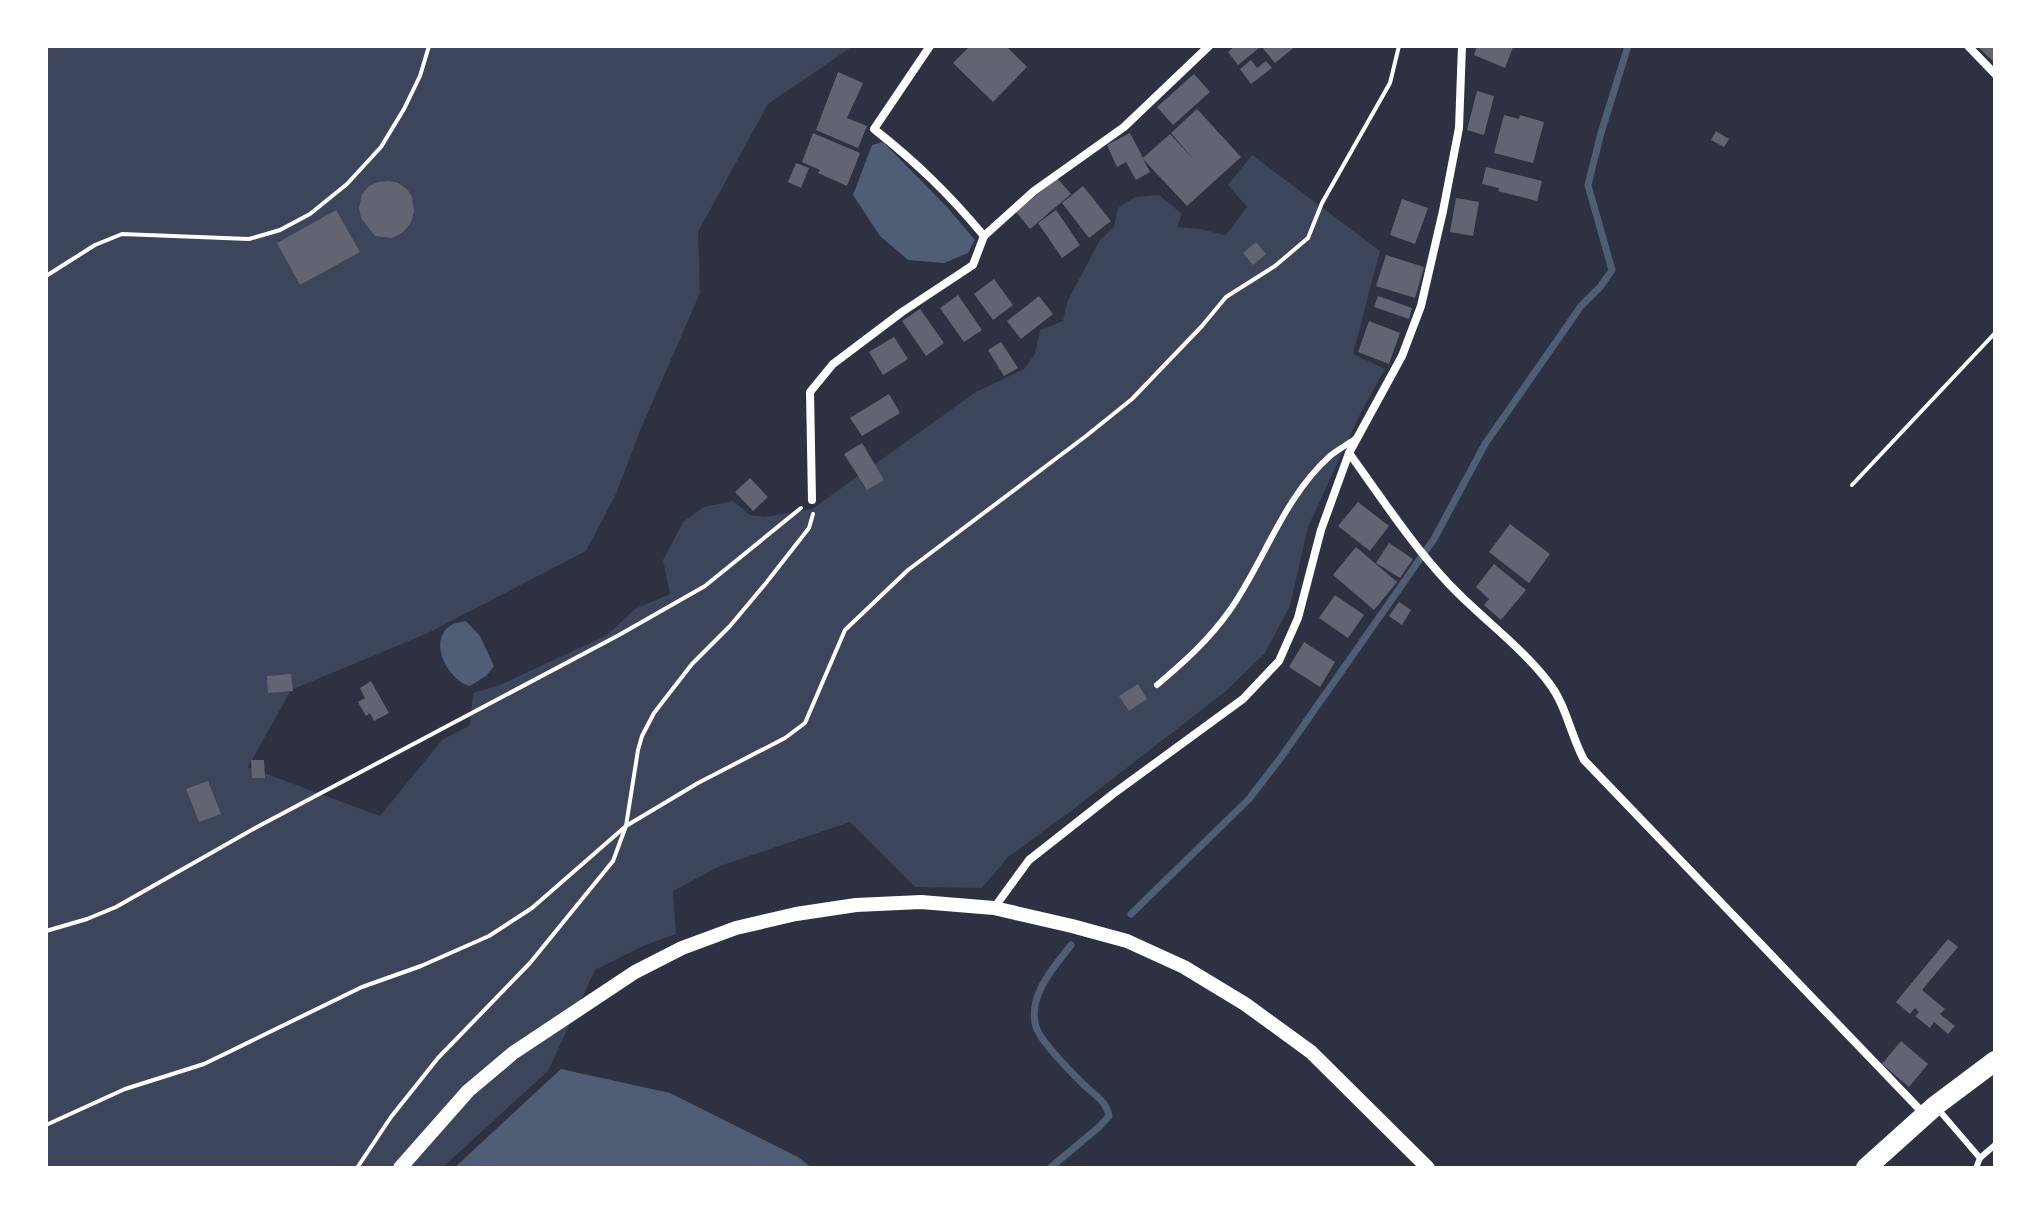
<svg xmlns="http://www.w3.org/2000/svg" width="2041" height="1214" viewBox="0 0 2041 1214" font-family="'Fira Sans Condensed',sans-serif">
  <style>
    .green { fill: #3c4559 }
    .water { fill: #4f5d75 }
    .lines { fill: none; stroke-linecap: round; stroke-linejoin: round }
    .stream { stroke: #4f5d75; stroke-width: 7 }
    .building { fill: #626471 }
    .path { stroke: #fff; stroke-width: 4 }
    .service { stroke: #fff; stroke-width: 6 }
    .minor { stroke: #fff; stroke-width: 8 }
    .tertiary { stroke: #fff; stroke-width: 14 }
    .primary { stroke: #fff; stroke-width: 20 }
  </style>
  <rect width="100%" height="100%" fill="#2d3142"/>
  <polygon class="green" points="46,46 853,46 768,104 698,232 700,293 639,433 616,494 586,551 428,633 291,690 248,767 380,816 442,740 470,725 473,693 500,685 607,635 635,609 670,594 663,560 683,522 704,507 733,501 750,515 765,517 812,509 976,392 1024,369 1035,354 1040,330 1063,321 1067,302 1100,240 1114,227 1118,208 1135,197 1159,195 1182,214 1177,227 1199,229 1226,235 1247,207 1228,185 1252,155 1380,251 1353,354 1385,369 1361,412 1308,527 1290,606 1265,653 1226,691 1075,808 1008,857 982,888 915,887 850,822 720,866 673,891 676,934 643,946 595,970 548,1071 442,1168 46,1168"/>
  <g class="water">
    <polygon points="883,142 947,207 975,240 968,253 944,263 908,260 880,236 853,195 872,145"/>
    <path d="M 466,621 L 480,636 L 494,666 L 486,676 L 470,686 C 447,680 426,638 453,624 C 455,623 463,622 466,621 Z"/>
    <polygon points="561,1069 670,1093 798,1157 812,1168 454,1168"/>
  </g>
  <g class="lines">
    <g class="stream">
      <polyline points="1131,914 1249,799 1282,756 1434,539 1485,444 1581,306 1600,287 1612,270 1588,185 1601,133 1628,46"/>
      <path d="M 1050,1168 L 1099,1127 L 1109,1116 C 1106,1100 1094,1095 1083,1084 C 1071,1072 1040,1041 1036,1027 C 1027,996 1054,967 1071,945"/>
    </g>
  </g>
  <g class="building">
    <polygon points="970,46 1006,46 1027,67 993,102 953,63"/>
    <polygon points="1235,46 1257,46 1259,48 1238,65 1228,52"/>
    <polygon points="1261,46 1296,46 1275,63"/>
    <polygon points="1477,46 1511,46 1513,47 1505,68 1474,55"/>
    <polygon points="1977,46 1995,46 1995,63"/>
    <polygon points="1251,60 1257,68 1266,61 1272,68 1251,84 1240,69"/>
    <polygon points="838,72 863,83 847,118 867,126 858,148 816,130"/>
    <polygon points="1194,74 1210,92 1173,125 1157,107"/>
    <polygon points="1477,91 1494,96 1484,135 1467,130"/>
    <polygon points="1197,109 1241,157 1187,206 1143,159 1150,172 1136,180 1126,162 1117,167 1107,145 1130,133 1143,158 1170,134 1194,160 1171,133"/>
    <polygon points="1504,115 1519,119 1520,115 1544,122 1533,163 1494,153"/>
    <polygon points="1716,131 1729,139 1724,147 1711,140"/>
    <polygon points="813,133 860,153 847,186 818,173 820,170 802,162"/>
    <polygon points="796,163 809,168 801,188 788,182"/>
    <polygon points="1486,167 1542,181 1537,201 1498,191 1499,188 1482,184"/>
    <polygon points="1057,178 1071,194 1030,229 1016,212"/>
    <polygon points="389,181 398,183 407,189 412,197 414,211 411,223 402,233 392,238 375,236 361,218 359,208 362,194 369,186 378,182"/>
    <polygon points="1083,186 1111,221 1089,238 1062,203"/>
    <polygon points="1456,198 1479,202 1473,236 1450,232"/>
    <polygon points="1402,199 1428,208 1415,244 1390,235"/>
    <polygon points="336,210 360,252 300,285 277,243"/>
    <polygon points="1056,210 1080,245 1062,258 1038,223"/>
    <polygon points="1256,242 1266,254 1253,265 1243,253"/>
    <polygon points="1386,255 1424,267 1415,298 1376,286"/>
    <polygon points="994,279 1013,305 993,320 974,294"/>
    <polygon points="958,295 982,330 964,342 940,308"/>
    <polygon points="1039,296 1053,314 1021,339 1007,321"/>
    <polygon points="1378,296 1412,308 1409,319 1374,307"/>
    <polygon points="920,309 944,343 926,356 902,321"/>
    <polygon points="1369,321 1400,333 1389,364 1358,352"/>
    <polygon points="894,337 908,359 883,375 869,352"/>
    <polygon points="1001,342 1018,368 1004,376 988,350"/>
    <polygon points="889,394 900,413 862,436 850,418"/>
    <polygon points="862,443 884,480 867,490 844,454"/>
    <polygon points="750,478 768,497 753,511 735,492"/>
    <polygon points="1358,502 1389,526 1370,551 1338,526"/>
    <polygon points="1510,524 1550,554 1529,583 1489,552"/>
    <polygon points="1389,543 1413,559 1400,578 1376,563"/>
    <polygon points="1356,547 1397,582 1374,610 1333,575"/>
    <polygon points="1494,564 1526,590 1501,620 1484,605 1489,599 1476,587"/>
    <polygon points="1335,595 1364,615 1348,638 1319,618"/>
    <polygon points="1399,602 1411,610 1402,625 1389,616"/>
    <polygon points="1304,642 1335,662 1320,687 1289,667"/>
    <polygon points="291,674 293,691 268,693 267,676"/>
    <polygon points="371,681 389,713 374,721 370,713 366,716 358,702 365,698 360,688"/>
    <polygon points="1138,684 1147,699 1129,711 1119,696"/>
    <polygon points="251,760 264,760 265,778 252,778"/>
    <polygon points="208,781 221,814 199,822 186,789"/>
    <polygon points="1948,939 1958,947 1922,990 1945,1009 1940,1014 1955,1026 1948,1034 1934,1022 1930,1028 1915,1016 1919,1012 1915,1008 1910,1014 1896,1002"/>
    <polygon points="1901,1041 1928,1064 1909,1087 1882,1064"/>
  </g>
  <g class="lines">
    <g class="path">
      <polyline points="46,276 95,245 122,234 249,239 280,230 310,214 347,184 381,147 404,109 420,76 429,46"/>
      <polyline points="1852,485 1995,333"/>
      <polyline points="46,931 87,919 116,907 257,827 619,635 705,586 801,508"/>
      <polyline points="46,1125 125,1089 204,1064 362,987 421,966 489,936 532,908 626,826 638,750 642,736 654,713 692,664 730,626 766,583 809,528 813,514"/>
      <polyline points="357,1168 391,1117 438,1058 530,963 613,861 626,826 698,783 785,738 805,723 845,630 908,570 1086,436 1132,399 1202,326 1226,297 1275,266 1308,238 1322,203 1390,83 1399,46"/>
    </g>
    <g class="service">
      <path d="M 1157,685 C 1184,662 1209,640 1230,610 C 1265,560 1283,498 1330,456 C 1337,450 1347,445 1355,439"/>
      <polyline points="1937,1108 1980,1158 1976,1168"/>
      <polyline points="1980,1158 1995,1145"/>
    </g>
    <g class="minor">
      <path d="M 930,46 L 874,129 C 917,163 949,194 984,236 L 1034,191 L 1124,127 L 1209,46"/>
      <polyline points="1968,46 1995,74"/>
      <path d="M 1349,453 C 1381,497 1412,545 1449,584 C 1481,618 1521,646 1549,683 C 1566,705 1571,736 1584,760 L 1925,1115"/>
      <polyline points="812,500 810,392 833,364 902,312 973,265 984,236"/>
      <polyline points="994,908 1029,860 1113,794 1243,699 1279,661 1298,618 1321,530 1349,453 1402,356 1421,306 1443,211 1459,128 1462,46"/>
    </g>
    <polyline class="tertiary" points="400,1168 468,1091 513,1053 635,972 682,948 736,928 796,914 856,905 921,902 994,908 1072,926 1127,941 1184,967 1245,1004 1311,1052 1428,1168"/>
    <polyline class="primary" points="1866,1168 1935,1106 1995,1061"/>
  </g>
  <rect width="2041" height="1214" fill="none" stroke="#ffffff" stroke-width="96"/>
</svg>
